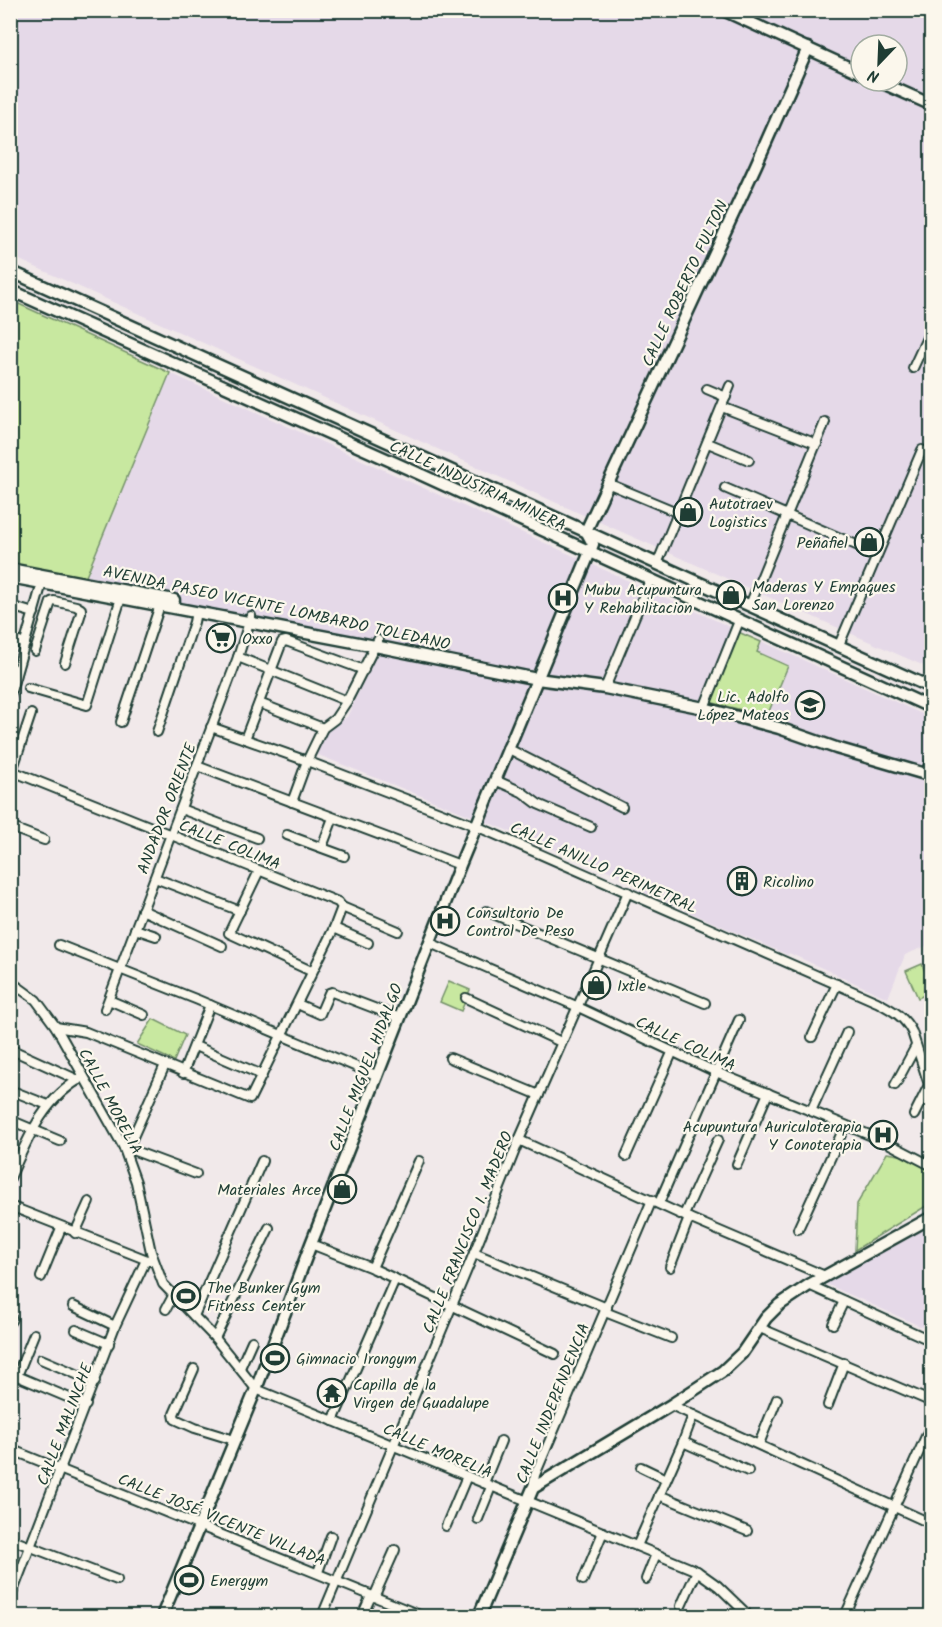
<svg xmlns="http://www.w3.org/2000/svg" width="942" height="1627" viewBox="0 0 942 1627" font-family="Kalam,sans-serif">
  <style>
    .built { fill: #e5d9e8; fill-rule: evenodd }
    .green { fill: #c8e8a0; stroke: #74926a; stroke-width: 1.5 }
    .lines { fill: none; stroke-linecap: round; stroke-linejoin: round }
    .minor-casing { stroke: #1f3d34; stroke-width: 12 }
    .secondary-casing { stroke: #1f3d34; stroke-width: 15 }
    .minor { stroke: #fbf7ec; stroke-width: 8 }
    .secondary { stroke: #fbf7ec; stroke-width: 10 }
    .labels { text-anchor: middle; stroke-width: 4.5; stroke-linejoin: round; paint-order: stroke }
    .street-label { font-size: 16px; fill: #1f3d34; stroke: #fbf7ec }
    .poi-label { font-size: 16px; fill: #1f3d34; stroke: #fbf7ec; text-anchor: start }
  </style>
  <rect width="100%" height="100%" fill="#f1e9ea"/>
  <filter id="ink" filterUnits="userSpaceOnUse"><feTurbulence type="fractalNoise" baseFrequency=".0167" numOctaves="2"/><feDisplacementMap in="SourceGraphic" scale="12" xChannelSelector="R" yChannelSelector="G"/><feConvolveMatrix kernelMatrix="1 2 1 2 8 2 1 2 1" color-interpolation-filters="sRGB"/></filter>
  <g filter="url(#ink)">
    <g class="built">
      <path d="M 11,11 L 931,11 L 931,669 L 579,513 L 11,256 ZM 861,45 L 897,45 L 897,81 L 861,81 Z"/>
      <polygon points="170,373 931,718 931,944 905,955 888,998 789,953 788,955 634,888 636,883 614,873 316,754 329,727 347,717 378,651 85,579"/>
      <polygon points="931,1221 931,1331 824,1283"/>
    </g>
    <g class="green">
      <polygon points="10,300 170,373 85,579 11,564"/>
      <polygon points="736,631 761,642 757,652 788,666 767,716 709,702"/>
      <polygon points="922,964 931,987 931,992 918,998 906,971"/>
      <polygon points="449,981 470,990 461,1011 440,1002"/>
      <polygon points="153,1019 185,1035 174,1061 137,1044"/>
      <polygon points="887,1153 918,1158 931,1169 931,1203 855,1250 857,1204"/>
    </g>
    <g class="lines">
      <g class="minor-casing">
        <g id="minor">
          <polyline points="913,368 932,327"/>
          <polyline points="707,389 726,397"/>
          <polyline points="722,407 817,444"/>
          <polyline points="708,443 749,460"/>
          <polyline points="607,483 679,513"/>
          <polyline points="725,488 877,554"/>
          <polyline points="657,564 730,386"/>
          <polyline points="750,605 825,422"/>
          <polyline points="10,606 34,613"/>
          <polyline points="10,639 25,644"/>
          <polyline points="839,645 922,450"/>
          <polyline points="35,651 51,602 54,601 76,606 81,609 81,613 65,663"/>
          <polyline points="238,657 347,701"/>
          <polyline points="28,688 87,705 121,598"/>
          <polyline points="605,688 650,580"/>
          <polyline points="10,695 42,583"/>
          <polyline points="259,703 323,728"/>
          <polyline points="704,708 739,621"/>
          <polyline points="121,722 160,605"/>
          <path d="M 211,727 L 307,761 L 476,826 L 877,1002 C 892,1010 904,1016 912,1032 L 932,1094"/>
          <polyline points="157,732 194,622 196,612"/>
          <polyline points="245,739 282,642 286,641 364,670"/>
          <polyline points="507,748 622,807"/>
          <polyline points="197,766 460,865"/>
          <polyline points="12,771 338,902 342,907 334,928 250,1099 86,1032 56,1027"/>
          <polyline points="11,774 31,714"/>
          <polyline points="925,774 932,758"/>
          <polyline points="495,780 522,792 538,804 591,827"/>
          <polyline points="292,802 307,761 323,728 335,719 347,701 378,640"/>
          <polyline points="181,809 257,838"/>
          <polyline points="10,827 44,840"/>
          <polyline points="287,835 344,856"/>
          <polyline points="322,847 333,818"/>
          <polyline points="259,871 229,933 311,971"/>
          <polyline points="155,878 240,911"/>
          <polyline points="342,907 398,931"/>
          <polyline points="142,910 222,946"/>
          <polyline points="486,911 705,1003"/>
          <polyline points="334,928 368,943"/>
          <polyline points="135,929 156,936"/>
          <polyline points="430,943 576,1006 716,1072 884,1141 932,1166"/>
          <polyline points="59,945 198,1000 378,1076"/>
          <polyline points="10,981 36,1000 56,1027 123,1146 136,1182 151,1252 163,1284 215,1338 256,1389 697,1571 718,1586 749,1616"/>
          <polyline points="466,998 561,1042"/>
          <polyline points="109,1000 144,1015"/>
          <polyline points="302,1006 320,1014 329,993 332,992 400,1018"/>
          <polyline points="105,1009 238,657 251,616"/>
          <polyline points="812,1037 837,984"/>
          <polyline points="195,1046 262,1075"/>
          <polyline points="10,1049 78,1080"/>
          <polyline points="450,1058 539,1095"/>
          <polyline points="183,1073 210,1005"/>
          <polyline points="895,1085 916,1046"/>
          <polyline points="10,1090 48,1105"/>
          <polyline points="811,1111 847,1032"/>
          <polyline points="914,1115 929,1085"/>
          <polyline points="10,1120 60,1141"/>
          <polyline points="519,1140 689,1218 825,1276"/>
          <polyline points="124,1147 196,1174"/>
          <polyline points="128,1148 165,1065"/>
          <polyline points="626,1156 672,1053"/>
          <polyline points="737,1164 768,1093"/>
          <path d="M 10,1178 C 28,1138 43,1099 83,1077"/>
          <polyline points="659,1203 739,1020"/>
          <polyline points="10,1206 150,1261"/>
          <polyline points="684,1215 718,1140"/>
          <polyline points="798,1229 845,1126"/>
          <polyline points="75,1233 89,1202"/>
          <polyline points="311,1244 372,1268 555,1354"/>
          <polyline points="474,1253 607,1308"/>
          <polyline points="670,1267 689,1218"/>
          <polyline points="372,1268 419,1161"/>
          <polyline points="41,1277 61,1228"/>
          <polyline points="809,1285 932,1341"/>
          <polyline points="73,1306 115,1326"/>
          <polyline points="166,1309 173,1296"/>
          <polyline points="605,1312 671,1338"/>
          <polyline points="194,1316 262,1161"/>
          <polyline points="10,1322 12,1319"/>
          <polyline points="833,1324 844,1301"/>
          <polyline points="760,1328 932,1402"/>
          <polyline points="76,1330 109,1344"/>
          <polyline points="215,1338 269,1228"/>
          <polyline points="41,1359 95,1382"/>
          <polyline points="240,1368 252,1341"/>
          <polyline points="194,1369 174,1414 175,1419 195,1428 234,1440"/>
          <polyline points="10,1373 86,1405"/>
          <polyline points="17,1376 34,1334"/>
          <polyline points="671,1405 932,1524"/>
          <polyline points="828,1405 844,1363"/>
          <polyline points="333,1421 395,1279"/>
          <polyline points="683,1442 748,1471"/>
          <polyline points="759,1444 777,1399"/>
          <polyline points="10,1449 422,1616"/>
          <polyline points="641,1467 666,1479"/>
          <polyline points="484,1483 501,1441"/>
          <polyline points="533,1488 535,1475 652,1200"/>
          <polyline points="659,1495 747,1531"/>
          <polyline points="478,1519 491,1487"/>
          <polyline points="446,1526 467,1476"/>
          <polyline points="10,1539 117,1580"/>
          <polyline points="637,1546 683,1442 693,1415"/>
          <polyline points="318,1572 331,1536"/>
          <polyline points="646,1579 656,1554"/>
          <polyline points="583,1580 603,1532"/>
          <polyline points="374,1597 395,1550"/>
          <polyline points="10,1599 115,1326 146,1260"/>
          <polyline points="681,1606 697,1571"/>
          <polyline points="322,1616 474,1253 519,1140 628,892"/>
          <polyline points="362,1616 371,1596"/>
          <polyline points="845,1616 932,1423"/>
        </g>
      </g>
      <g class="secondary-casing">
        <g id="secondary">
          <polyline points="723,10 861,73"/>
          <polyline points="878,81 932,105"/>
          <polyline points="10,271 932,688"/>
          <polyline points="10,290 422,475 932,708"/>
          <polyline points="586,531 756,165 808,48"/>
          <polyline points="10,569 174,600"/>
          <polyline points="10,577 375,646 537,679 605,688 704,708 779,728 836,748 932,776"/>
          <polyline points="162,1616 256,1389 311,1244 460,865 590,552 593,544 586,531"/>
          <polyline points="479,1616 533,1488 671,1405 723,1371 742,1353 766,1318 779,1305 809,1285 932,1217"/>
        </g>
      </g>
      <use href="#minor" class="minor"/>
      <use href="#secondary" class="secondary"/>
    </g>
  </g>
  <defs>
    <g id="shop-ring" transform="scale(1.5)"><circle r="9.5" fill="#fbf7ec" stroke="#1f3d34" stroke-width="1.5"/><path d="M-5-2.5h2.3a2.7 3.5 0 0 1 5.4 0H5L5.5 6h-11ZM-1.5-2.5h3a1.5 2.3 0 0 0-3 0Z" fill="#1f3d34"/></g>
    <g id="hospital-ring" transform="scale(1.5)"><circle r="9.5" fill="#fbf7ec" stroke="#1f3d34" stroke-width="1.5"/><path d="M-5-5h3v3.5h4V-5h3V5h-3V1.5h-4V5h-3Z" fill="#1f3d34"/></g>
    <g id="supermarket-ring" transform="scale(1.5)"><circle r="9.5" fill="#fbf7ec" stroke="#1f3d34" stroke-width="1.5"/><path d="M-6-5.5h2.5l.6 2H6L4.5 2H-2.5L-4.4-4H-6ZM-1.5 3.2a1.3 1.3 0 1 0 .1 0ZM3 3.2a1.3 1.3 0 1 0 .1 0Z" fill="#1f3d34"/></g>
    <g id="school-ring" transform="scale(1.5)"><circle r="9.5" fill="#fbf7ec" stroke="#1f3d34" stroke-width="1.5"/><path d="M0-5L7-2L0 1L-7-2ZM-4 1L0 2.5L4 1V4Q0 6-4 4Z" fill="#1f3d34"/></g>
    <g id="building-ring" transform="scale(1.5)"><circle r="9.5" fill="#fbf7ec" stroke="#1f3d34" stroke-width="1.5"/><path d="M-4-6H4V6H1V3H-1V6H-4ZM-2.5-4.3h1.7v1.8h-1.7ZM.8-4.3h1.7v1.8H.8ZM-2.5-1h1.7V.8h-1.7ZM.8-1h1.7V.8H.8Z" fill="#1f3d34"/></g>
    <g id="stadium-ring" transform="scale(1.5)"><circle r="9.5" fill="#fbf7ec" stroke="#1f3d34" stroke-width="1.5"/><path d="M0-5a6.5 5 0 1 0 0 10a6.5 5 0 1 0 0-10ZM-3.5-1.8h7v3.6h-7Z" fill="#1f3d34"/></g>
    <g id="temple-ring" transform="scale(1.5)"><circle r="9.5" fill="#fbf7ec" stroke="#1f3d34" stroke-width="1.5"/><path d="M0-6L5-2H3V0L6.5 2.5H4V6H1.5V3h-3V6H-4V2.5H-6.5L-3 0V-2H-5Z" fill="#1f3d34"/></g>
  </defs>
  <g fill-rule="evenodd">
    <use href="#shop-ring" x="688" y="512"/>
    <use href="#shop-ring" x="869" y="542"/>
    <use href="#shop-ring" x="731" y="595"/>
    <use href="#hospital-ring" x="563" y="598"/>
    <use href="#supermarket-ring" x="221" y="638"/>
    <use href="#school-ring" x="810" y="705"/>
    <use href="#building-ring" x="742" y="881"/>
    <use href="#hospital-ring" x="445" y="921"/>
    <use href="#shop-ring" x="596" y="985"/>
    <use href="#hospital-ring" x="883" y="1135"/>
    <use href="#shop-ring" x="342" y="1189"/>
    <use href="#stadium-ring" x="186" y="1296"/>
    <use href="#stadium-ring" x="275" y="1358"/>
    <use href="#temple-ring" x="332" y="1393"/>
    <use href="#stadium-ring" x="189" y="1580"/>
  </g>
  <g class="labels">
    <g class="street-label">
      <text transform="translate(684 283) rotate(-65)" y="6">CALLE ROBERTO FULTON</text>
      <text transform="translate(478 485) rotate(25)" y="6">CALLE INDUSTRIA MINERA</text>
      <text transform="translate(277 607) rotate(12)" y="6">AVENIDA PASEO VICENTE LOMBARDO TOLEDANO</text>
      <text transform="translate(166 808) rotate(-69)" y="6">ANDADOR ORIENTE</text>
      <text transform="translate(230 844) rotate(22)" y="6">CALLE COLIMA</text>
      <text transform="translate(604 867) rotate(24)" y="6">CALLE ANILLO PERIMETRAL</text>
      <text transform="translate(686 1043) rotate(25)" y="6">CALLE COLIMA</text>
      <text transform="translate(365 1067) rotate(-69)" y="6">CALLE MIGUEL HIDALGO</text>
      <text transform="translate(111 1101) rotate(62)" y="6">CALLE MORELIA</text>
      <text transform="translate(467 1232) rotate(-68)" y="6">CALLE FRANCISCO I. MADERO</text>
      <text transform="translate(552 1403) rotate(-68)" y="6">CALLE INDEPENDENCIA</text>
      <text transform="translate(64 1424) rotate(-69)" y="6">CALLE MALINCHE</text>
      <text transform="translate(438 1450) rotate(23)" y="6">CALLE MORELIA</text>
      <text transform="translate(222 1519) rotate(22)" y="6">CALLE JOSÉ VICENTE VILLADA</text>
    </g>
    <g class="poi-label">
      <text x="709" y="509">Autotraev<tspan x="709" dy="18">Logistics</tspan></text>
      <text x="848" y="548" text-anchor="end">Peñafiel</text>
      <text x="752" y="592">Maderas Y Empaques<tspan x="752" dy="18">San Lorenzo</tspan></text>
      <text x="584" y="595">Mubu Acupuntura<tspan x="584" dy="18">Y Rehabilitacion</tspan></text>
      <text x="242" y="644">Oxxo</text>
      <text x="789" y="702" text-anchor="end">Lic. Adolfo<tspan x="789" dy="18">López Mateos</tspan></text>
      <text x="763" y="887">Ricolino</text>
      <text x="466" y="918">Consultorio De<tspan x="466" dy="18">Control De Peso</tspan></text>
      <text x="617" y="991">Ixtle</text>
      <text x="862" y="1132" text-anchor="end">Acupuntura Auriculoterapia<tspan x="862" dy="18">Y Conoterapia</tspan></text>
      <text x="321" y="1195" text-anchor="end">Materiales Arce</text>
      <text x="207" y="1293">The Bunker Gym<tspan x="207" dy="18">Fitness Center</tspan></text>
      <text x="296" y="1364">Gimnacio Irongym</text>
      <text x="353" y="1390">Capilla de la<tspan x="353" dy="18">Virgen de Guadalupe</tspan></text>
      <text x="210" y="1586">Energym</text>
    </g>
  </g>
  <rect width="942" height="1627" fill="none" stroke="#fbf7ec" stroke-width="36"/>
  <rect x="18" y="18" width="906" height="1591" fill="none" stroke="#1f3d34" stroke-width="2" filter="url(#ink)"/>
  <g transform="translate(879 63) rotate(203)"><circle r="28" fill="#fbf7ec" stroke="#a3ada2" stroke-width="1.5"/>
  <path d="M0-4.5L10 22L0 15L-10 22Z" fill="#1f3d34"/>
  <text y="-9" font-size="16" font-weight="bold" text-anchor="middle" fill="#1f3d34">N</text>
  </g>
</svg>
